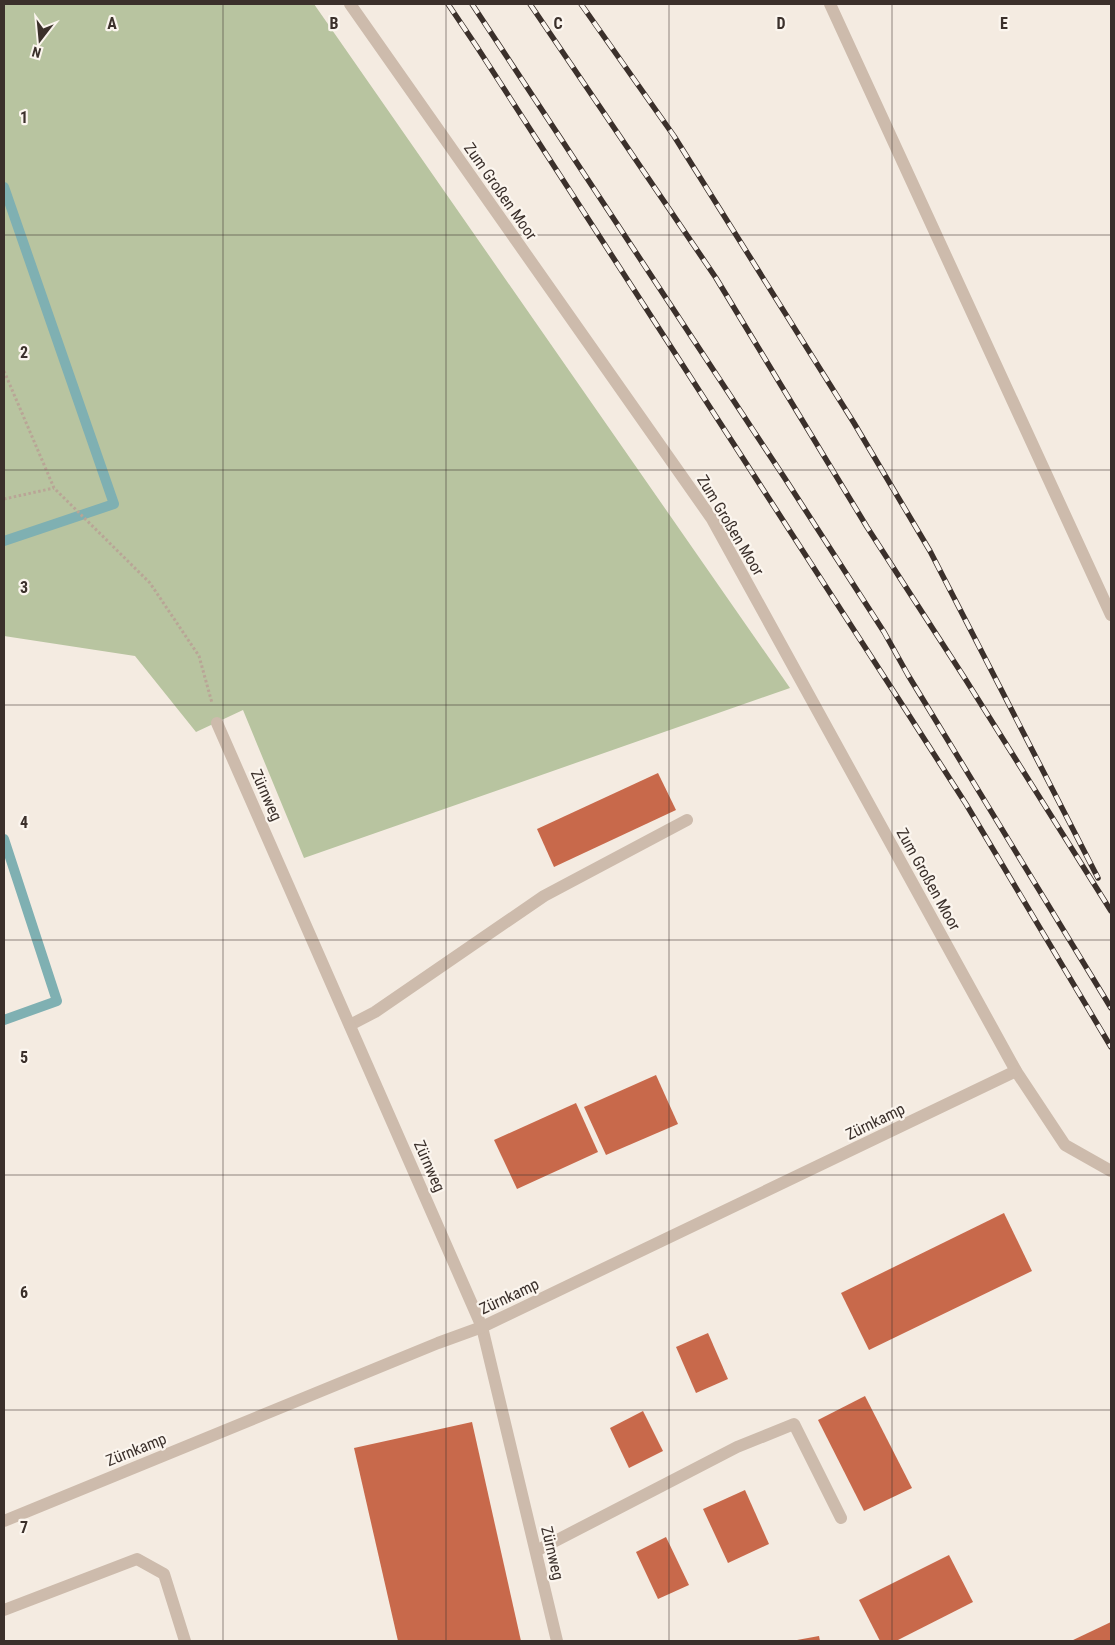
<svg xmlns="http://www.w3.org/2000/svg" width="1115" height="1645" viewBox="0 0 1115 1645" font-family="'Roboto Condensed',sans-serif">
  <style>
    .green { fill: #b8c4a0 }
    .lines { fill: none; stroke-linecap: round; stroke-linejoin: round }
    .stream { stroke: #7fb0b2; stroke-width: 10 }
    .building { fill: #c8694b }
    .path { stroke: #b9a596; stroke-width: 3; stroke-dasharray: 2.5 2.5; stroke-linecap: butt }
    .service { stroke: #cdbbac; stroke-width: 12 }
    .minor { stroke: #cdbbac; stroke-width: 12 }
    .rail-casing { stroke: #3b302b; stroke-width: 5.5 }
    .rail { stroke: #fbf5ee; stroke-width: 4; stroke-dasharray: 11; stroke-linecap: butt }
    .grid { fill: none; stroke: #3b302b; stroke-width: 1; stroke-opacity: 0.55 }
    .labels { text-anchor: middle; stroke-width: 4.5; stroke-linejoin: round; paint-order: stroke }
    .street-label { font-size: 16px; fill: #3b302b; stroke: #fbf5ee }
    .grid-label { font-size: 16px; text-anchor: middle; font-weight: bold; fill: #3b302b; stroke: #fbf5ee; stroke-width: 4.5; stroke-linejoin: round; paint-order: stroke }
  </style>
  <rect width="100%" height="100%" fill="#f4ebe1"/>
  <polygon class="green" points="4,4 314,4 790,688 304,858 243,710 196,732 135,656 4,636"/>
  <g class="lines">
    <g class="stream">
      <polyline points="4,187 114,504 4,541"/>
      <polyline points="4,839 57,1001 4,1020"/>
    </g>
  </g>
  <g class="building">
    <polygon points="658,773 676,810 554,867 537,829"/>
    <polygon points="656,1075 678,1124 606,1155 584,1107"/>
    <polygon points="576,1103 598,1152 517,1189 494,1140"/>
    <polygon points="1004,1213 1032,1271 869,1350 841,1293"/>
    <polygon points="708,1333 728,1379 696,1393 676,1347"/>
    <polygon points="865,1396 912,1488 864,1511 818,1420"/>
    <polygon points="643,1411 663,1451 629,1468 610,1428"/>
    <polygon points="472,1422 521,1641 398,1641 354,1448"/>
    <polygon points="745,1490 769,1544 728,1563 703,1509"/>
    <polygon points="666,1537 689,1585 658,1599 636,1552"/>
    <polygon points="949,1555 973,1602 896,1641 880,1641 859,1600"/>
    <polygon points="1111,1622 1111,1641 1071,1641"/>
    <polygon points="819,1636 820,1641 798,1641 797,1640"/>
  </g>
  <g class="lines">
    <g class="path">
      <polyline points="4,371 54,488 150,583 199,656 212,703"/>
      <polyline points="4,499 54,488"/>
    </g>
    <g class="service">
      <polyline points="830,4 1111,615"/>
      <polyline points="350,1025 375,1012 544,896 687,820"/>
      <polyline points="536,1551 737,1447 794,1424 841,1518"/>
      <polyline points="4,1610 137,1559 164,1574 185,1641"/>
    </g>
    <g class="minor">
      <polyline points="350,4 712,519 1016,1071 1065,1145 1111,1171"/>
      <polyline points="217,723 482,1327 557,1641"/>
      <polyline points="4,1521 438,1343 482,1327 1016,1071"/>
    </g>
    <g class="rail-casing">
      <g id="rail">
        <polyline points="448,4 477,47 905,709 966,804 1111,1047"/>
        <polyline points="472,4 784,477 884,632 908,675 1111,1008"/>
        <polyline points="530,4 716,278 867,527 964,677 1111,911"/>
        <polyline points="581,4 674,136 854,423 930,551 1098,878"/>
      </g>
    </g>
    <use href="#rail" class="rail"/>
  </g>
  <path class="grid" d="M 223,4 L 223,1641M 446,4 L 446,1641M 669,4 L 669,1641M 892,4 L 892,1641M 4,235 L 1111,235M 4,470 L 1111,470M 4,705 L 1111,705M 4,940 L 1111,940M 4,1175 L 1111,1175M 4,1410 L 1111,1410"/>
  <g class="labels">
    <g class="street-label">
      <text transform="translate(501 191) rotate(55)" y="6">Zum Großen Moor</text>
      <text transform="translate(731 525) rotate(59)" y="6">Zum Großen Moor</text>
      <text transform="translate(267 795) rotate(66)" y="6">Zürnweg</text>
      <text transform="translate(929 879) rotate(61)" y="6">Zum Großen Moor</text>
      <text transform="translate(875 1121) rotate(-26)" y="6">Zürnkamp</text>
      <text transform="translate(430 1166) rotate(66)" y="6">Zürnweg</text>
      <text transform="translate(509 1296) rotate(-25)" y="6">Zürnkamp</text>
      <text transform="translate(136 1449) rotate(-22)" y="6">Zürnkamp</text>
      <text transform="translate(553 1553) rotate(77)" y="6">Zürnweg</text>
    </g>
  </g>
  <g class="grid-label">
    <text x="112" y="29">A</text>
    <text x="334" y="29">B</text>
    <text x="558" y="29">C</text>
    <text x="781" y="29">D</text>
    <text x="1004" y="29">E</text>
    <text x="24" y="123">1</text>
    <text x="24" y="358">2</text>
    <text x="24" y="593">3</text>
    <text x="24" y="828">4</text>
    <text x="24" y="1063">5</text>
    <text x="24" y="1298">6</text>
    <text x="24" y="1533">7</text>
  </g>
  <rect width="1115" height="1645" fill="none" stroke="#3b302b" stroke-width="10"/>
  <g transform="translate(40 40) rotate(196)" stroke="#fbf5ee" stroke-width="4" paint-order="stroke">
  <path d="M0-4L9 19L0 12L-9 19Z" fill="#3b302b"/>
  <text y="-8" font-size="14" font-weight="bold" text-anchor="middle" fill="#3b302b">N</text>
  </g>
</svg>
